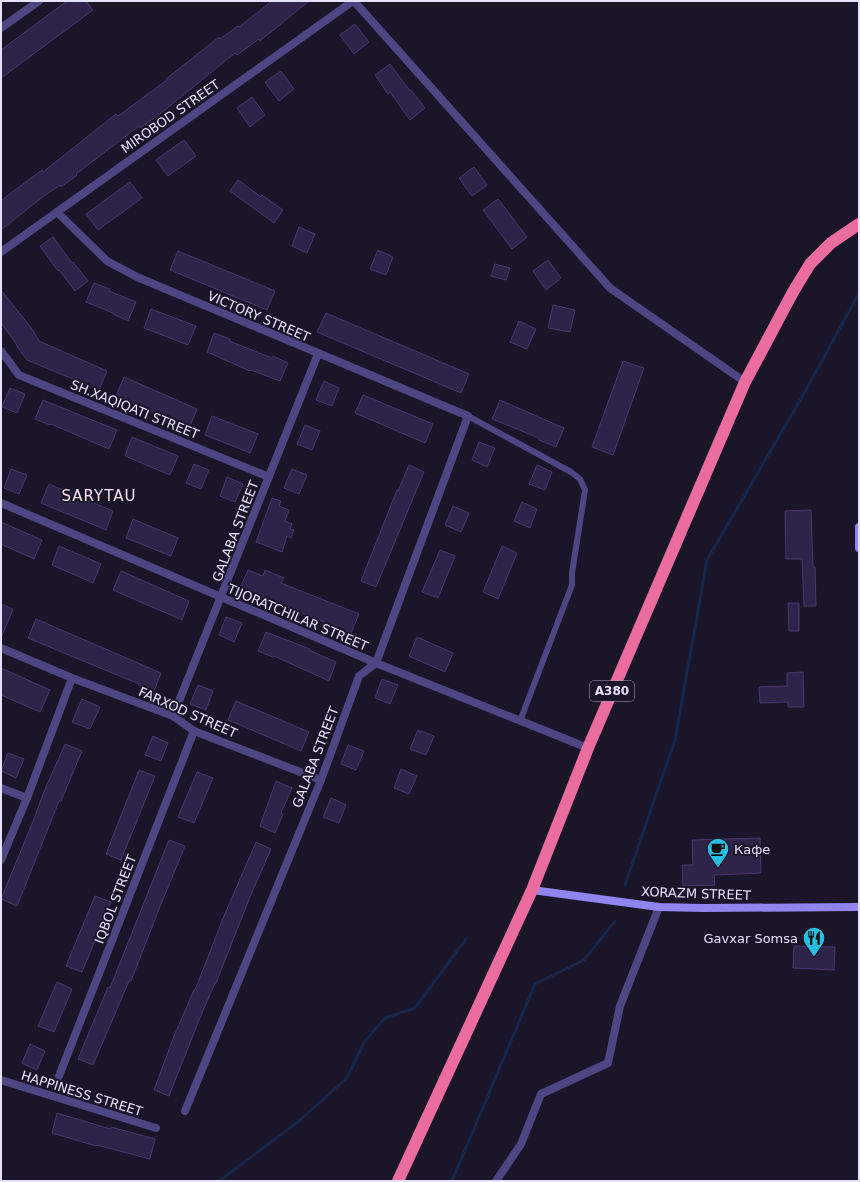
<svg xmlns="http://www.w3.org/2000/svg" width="860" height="1182" viewBox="0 0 860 1182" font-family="'DejaVu Sans',sans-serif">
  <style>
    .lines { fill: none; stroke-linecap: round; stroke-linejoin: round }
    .stream { stroke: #17274b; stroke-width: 3 }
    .building { fill: #2e2348; stroke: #483871 }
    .lane { stroke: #4d4682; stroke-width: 6 }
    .street { stroke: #4d4682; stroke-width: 8 }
    .secondary { stroke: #9085ee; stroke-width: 8 }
    .highway { stroke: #eb6c9e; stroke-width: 12 }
    .labels { text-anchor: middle; stroke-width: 4; stroke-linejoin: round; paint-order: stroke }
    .shield { fill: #1a1529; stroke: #a9a4bc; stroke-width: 1 }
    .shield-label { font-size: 12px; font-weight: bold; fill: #e6e1fb }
    .street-label { font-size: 13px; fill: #e6e1fb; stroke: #1a1529 }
    .poi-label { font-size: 13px; fill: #e6e1fb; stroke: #1a1529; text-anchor: start }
    .quarter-label { font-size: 15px; letter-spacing: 1px; fill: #fbe3f0; stroke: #1a1529 }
  </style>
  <rect width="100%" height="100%" fill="#1a1529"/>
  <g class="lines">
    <g class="stream">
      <polyline points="625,885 675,740 707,560 806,390 859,293"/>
      <polyline points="219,1181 299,1121 347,1078 365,1041 385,1018 415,1008 466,939"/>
      <polyline points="452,1181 535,984 584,960 615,921"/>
    </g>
  </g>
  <g class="building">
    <polygon points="67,1 86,1 93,10 1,78 1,50"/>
    <polygon points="272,1 309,1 260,41 259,39 237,55 235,53 160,114 140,128 139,126 76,174 77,175 61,187 60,185 40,199 1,230 1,201 7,196 42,170 43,172 116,114 118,116 167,80 166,79 219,37 220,39 238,26 239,27"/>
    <polygon points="355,24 369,42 354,54 340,35"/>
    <polygon points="390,64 410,91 411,90 425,108 410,120 390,92 388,94 375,75"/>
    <polygon points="281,71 294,89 279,101 265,82"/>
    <polygon points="252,97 265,115 250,127 237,108"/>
    <polygon points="184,140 196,156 168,176 156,160"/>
    <polygon points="474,167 487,185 472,196 459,178"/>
    <polygon points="238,180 261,197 262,195 283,210 274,223 230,191"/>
    <polygon points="130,182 142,198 98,230 86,214"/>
    <polygon points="498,199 527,237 512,249 483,210"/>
    <polygon points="299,227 315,234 307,253 292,246"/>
    <polygon points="53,237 72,263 73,262 88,281 75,291 59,270 58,271 40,246"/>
    <polygon points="378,250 393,257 386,275 370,269"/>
    <polygon points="178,251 275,291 267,310 170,270"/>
    <polygon points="548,260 561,278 546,290 533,271"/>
    <polygon points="495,264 510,268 506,280 491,276"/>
    <polygon points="94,283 110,289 109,291 136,302 128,321 113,314 113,313 86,302"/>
    <polygon points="1,290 32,329 39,341 107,371 99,390 27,360 16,345 17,345 1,323"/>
    <polygon points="553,305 575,310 570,332 548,328"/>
    <polygon points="151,309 196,326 188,345 144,328"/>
    <polygon points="326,313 469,374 461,393 317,332"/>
    <polygon points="519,321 536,329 527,349 510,342"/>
    <polygon points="214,333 230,339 229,341 272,358 273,356 288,363 280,381 251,370 250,371 207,352"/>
    <polygon points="623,361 644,368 613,455 592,447"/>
    <polygon points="124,377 197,409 189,428 116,396"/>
    <polygon points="324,381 339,388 332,406 316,400"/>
    <polygon points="10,388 25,394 17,413 2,407"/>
    <polygon points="363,395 433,424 425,443 355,413"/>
    <polygon points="43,400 117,430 109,449 51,424 50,425 35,419"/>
    <polygon points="500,400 564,428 556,447 539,440 539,438 492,419"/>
    <polygon points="212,416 258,434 250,453 205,435"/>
    <polygon points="305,425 320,431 312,450 297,444"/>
    <polygon points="132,437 178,456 170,475 125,456"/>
    <polygon points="479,442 495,448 487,467 472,460"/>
    <polygon points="194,464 209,470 201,489 186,483"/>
    <polygon points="409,465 424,472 376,587 361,581 397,490 398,491"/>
    <polygon points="537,465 552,472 545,490 529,484"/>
    <polygon points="11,469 27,475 19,494 4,488"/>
    <polygon points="292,469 307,475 299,494 284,488"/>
    <polygon points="227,477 243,484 235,502 220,496"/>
    <polygon points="49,484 113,511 106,530 41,503"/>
    <polygon points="272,498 281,501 279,506 289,510 285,521 292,524 290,529 294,530 291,538 287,536 282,552 256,542"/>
    <polygon points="522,502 537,509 530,528 514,521"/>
    <polygon points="453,506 469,513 461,532 445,525"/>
    <polygon points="811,510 813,567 815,567 816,606 804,606 802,559 786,559 785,511"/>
    <polygon points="133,519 178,538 171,556 126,538"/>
    <polygon points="1,522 42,540 34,559 1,544"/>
    <polygon points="59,546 101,564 93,583 52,565"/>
    <polygon points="502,546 517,553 498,599 483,592"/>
    <polygon points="440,550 455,556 438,598 422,592"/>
    <polygon points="248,570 263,576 265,570 284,578 281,583 359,614 351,633 240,588"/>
    <polygon points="121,571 189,601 182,620 113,590"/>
    <polygon points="788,603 799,603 799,631 789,631"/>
    <polygon points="1,604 13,609 1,638"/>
    <polygon points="226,617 242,623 234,642 219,635"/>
    <polygon points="36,619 161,673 154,691 138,685 139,684 28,638"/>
    <polygon points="266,632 310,649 309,650 336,662 329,681 274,656 273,657 258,651"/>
    <polygon points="417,637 453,653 445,672 409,656"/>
    <polygon points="1,668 50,690 40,712 1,695"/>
    <polygon points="803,672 804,707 788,707 788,702 760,703 759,687 787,686 787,673"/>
    <polygon points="382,679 398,685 390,704 375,698"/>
    <polygon points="198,685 213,691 206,710 190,704"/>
    <polygon points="82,699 100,707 90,729 72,722"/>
    <polygon points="236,701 309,732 301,751 228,720"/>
    <polygon points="418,730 434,736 426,755 410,749"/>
    <polygon points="153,736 168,743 161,761 145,755"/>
    <polygon points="65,744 82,751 61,801 59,801 17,906 1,899 34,819 43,794"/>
    <polygon points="348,745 364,751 356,770 341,764"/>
    <polygon points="8,753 24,759 16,778 1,771"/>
    <polygon points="401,769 417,776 409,794 394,788"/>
    <polygon points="139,770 155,776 121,860 106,854"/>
    <polygon points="197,772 213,778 194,823 178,817"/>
    <polygon points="276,781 292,788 281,813 283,814 275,833 260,826"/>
    <polygon points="331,798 346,805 339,823 323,817"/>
    <polygon points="760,838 761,873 714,875 715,885 683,886 682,865 693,865 692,840"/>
    <polygon points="169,840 185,846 161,904 131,981 129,981 93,1065 78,1059 108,987 110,988"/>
    <polygon points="256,842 271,849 250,897 216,983 215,983 201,1015 169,1096 154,1090 174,1036 194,990 195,990 224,916"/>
    <polygon points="95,896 111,902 82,972 66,966"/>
    <polygon points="794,946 835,947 834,970 793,968"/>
    <polygon points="57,982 72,989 54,1032 38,1026"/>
    <polygon points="30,1044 45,1051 37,1070 22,1063"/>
    <polygon points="57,1113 110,1129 111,1127 155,1139 150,1159 97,1145 96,1146 52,1133"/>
  </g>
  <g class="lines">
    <polyline class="lane" points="468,416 571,472 580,479 585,490 572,573 572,585 520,721"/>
    <g class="street">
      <polyline points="354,1 610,288 745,382"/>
      <polyline points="1,28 39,1"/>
      <polyline points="57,212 107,261 137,277 468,416 376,663 359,676 321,780 185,1111"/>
      <polyline points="1,252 353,1"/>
      <polyline points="1,351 19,375 269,477"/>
      <polyline points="1,503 376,663 588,748"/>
      <polyline points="1,648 72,678 173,716 194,731 321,780"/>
      <polyline points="173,716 318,354"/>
      <polyline points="1,788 27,798"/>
      <polyline points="1,860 27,798 72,678"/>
      <polyline points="59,1076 194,731"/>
      <polyline points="1,1080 156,1128"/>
      <polyline points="496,1181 521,1144 541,1094 608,1063 620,1006 659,907"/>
    </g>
    <g class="secondary">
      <polyline points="859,527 859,548"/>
      <polyline points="532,890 659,907 704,908 859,907"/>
    </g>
    <polyline class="highway" points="398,1181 532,890 588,748 745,382 793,292 810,264 831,243 859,224"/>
  </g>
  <defs>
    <g id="cafe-pin" transform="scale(1.15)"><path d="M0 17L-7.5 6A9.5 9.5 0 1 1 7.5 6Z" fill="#26bfe2" stroke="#1a1529"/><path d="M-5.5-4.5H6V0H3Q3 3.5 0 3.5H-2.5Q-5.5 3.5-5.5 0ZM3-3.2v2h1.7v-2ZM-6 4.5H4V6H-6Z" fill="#111"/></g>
    <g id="restaurant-pin" transform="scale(1.15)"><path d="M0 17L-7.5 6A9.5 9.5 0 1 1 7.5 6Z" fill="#26bfe2" stroke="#1a1529"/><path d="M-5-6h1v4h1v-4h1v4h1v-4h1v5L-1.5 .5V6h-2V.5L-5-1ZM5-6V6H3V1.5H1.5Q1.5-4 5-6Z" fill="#111"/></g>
  </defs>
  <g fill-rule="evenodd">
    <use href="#cafe-pin" x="718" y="849"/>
    <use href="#restaurant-pin" x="814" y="938"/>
  </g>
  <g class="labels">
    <rect class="shield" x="590" y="681" width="44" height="20" rx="3"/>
    <g class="shield-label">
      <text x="612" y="695">A380</text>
    </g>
    <g class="street-label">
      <text transform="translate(170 116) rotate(-35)" y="5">MIROBOD STREET</text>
      <text transform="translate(259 316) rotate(23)" y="5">VICTORY STREET</text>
      <text transform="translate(135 409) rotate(22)" y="5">SH.XAQIQATI STREET</text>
      <text transform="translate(235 531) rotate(-69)" y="5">GALABA STREET</text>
      <text transform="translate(298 617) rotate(23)" y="5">TIJORATCHILAR STREET</text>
      <text transform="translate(188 712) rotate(24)" y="5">FARXOD STREET</text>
      <text transform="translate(315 757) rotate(-69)" y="5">GALABA STREET</text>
      <text transform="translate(696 893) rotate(2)" y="5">XORAZM STREET</text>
      <text transform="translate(115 899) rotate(-69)" y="5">IQBOL STREET</text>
      <text transform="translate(82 1093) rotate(17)" y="5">HAPPINESS STREET</text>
    </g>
    <g class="poi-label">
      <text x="734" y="854">Кафе</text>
      <text x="798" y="943" text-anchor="end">Gavxar Somsa</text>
    </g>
    <g class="quarter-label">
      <text x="99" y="501">SARYTAU</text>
    </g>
  </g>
  <rect width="860" height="1182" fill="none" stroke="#e6e1fb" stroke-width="4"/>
</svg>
